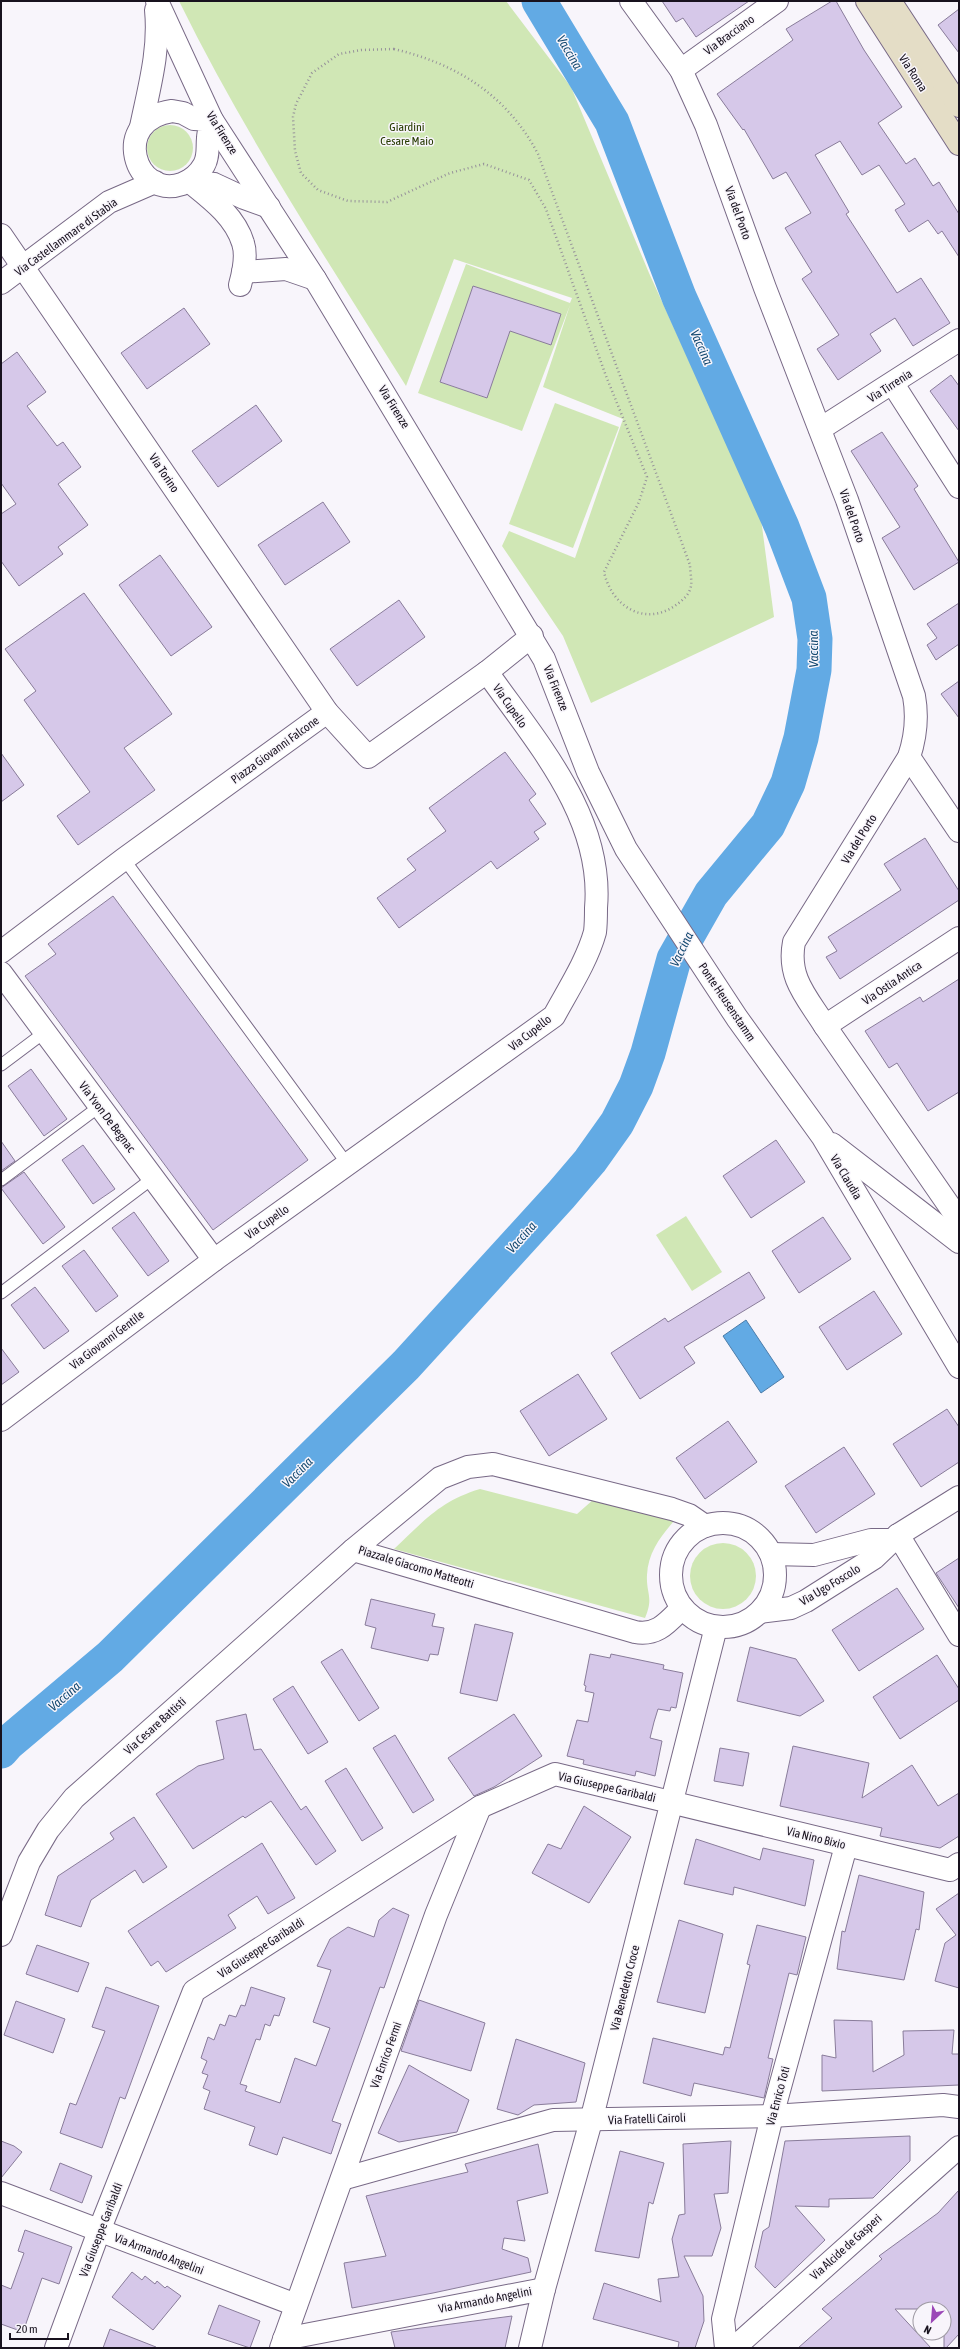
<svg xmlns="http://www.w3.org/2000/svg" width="960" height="2349" viewBox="0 0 960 2349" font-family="'Asap Condensed',sans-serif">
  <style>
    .green { fill: #d0e7b5; fill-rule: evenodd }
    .water { fill: #62aae4; stroke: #4c7ca9 }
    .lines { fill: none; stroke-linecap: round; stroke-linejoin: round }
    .river { stroke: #62aae4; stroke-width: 35 }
    .building { fill: #d6c8e9; stroke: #897c9a }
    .lane-casing { stroke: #786986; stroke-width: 13 }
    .street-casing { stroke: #786986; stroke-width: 24 }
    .secondary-casing { stroke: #786986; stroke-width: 24 }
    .path { stroke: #96929a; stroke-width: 2.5; stroke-dasharray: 1 3; stroke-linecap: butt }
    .lane { stroke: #fff; stroke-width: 11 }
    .street { stroke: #fff; stroke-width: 22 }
    .secondary { stroke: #e4ddc6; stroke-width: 22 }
    .labels { text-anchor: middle; stroke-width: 3; stroke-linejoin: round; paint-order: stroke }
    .street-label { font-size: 12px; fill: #18121e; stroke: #f8f5fb }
    .park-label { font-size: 12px; fill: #263a00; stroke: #f8f5fb }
    .water-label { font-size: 13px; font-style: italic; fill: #154a71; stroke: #f8f5fb }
  </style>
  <rect width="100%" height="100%" fill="#f8f5fb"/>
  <g class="green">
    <path d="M 179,1 L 506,1 L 571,87 L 649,273 L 761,519 L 774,617 L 591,703 L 563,636 L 502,546 L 509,531 L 575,558 L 623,419 L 543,387 L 570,305 L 522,431 L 418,393 L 466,264 L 570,303 L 572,298 L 454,259 L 406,386 C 327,260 245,135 179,1 ZM 473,287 L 520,303 L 486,398 L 440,382 ZM 527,303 L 561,314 L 517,333 Z"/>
    <circle cx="170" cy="148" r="23"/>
    <polygon points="555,403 619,427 573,548 509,524"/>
    <polygon points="686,1216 722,1272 692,1291 656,1235"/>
    <path d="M 480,1489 L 577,1514 L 594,1499 L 674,1521 C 660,1537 648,1553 647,1575 C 646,1594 654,1597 645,1618 L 394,1549 C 424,1521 440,1501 480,1489 Z"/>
    <circle cx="723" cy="1576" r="33"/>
  </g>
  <polygon class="water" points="746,1320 784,1377 761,1393 723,1336"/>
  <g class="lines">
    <polyline class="river" points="1,1751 8,1743 110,1657 406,1365 561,1195 590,1161 617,1123 636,1086 648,1053 674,959 711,894 768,825 788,783 801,738 814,670 815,639 809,598 782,527 679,297 612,122 539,1"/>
  </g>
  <g class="building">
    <polygon points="662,1 749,1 696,37 683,18 676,22"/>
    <polygon points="832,1 836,1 864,50 902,107 878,123 906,164 915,158 933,186 939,182 959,214 959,257 942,231 938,234 928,220 909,232 895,210 905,204 879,165 862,175 840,141 815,155 849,212 846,214 897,293 921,278 950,323 913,346 895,318 870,334 881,351 838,380 817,349 839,335 802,279 812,272 785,228 811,213 786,172 773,179 744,129 743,130 717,94 793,40 786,29"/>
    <polygon points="959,9 959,53 938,25"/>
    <polygon points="473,286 561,314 551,345 510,331 487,398 440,382"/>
    <polygon points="184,308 210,344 147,389 121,353"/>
    <polygon points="17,352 46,392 27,406 57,446 63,442 81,467 58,484 88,525 58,547 63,554 19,586 1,561 1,514 16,504 1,483 1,364"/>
    <polygon points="951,375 959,386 959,431 930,391"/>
    <polygon points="256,405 282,441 218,487 192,451"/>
    <polygon points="882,432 918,486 914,489 959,562 914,590 882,538 900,527 851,451"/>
    <polygon points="323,502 350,542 285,585 258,545"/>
    <polygon points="160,555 212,627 171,656 119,585"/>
    <polygon points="84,593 172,714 124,748 155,790 78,845 57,816 90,792 24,700 36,691 5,649"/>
    <polygon points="399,600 425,637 357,686 330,649"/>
    <polygon points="959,603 959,644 936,660 927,645 937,638 927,624"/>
    <polygon points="959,681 959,718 941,694"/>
    <polygon points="505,752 536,794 529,800 546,824 534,832 539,839 497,869 491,861 399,928 377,898 416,870 407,859 446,831 429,808"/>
    <polygon points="1,753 24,785 1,802"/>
    <polygon points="925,838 959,891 959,900 840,979 826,957 837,951 828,937 901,890 884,864"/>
    <polygon points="113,896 308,1160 213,1230 25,976 56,954 48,944"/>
    <polygon points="959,979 959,1092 928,1111 897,1063 889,1068 865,1031 920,997 923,1002"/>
    <polygon points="31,1069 67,1119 44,1136 8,1086"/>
    <polygon points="776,1140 805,1182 751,1218 723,1176"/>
    <polygon points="1,1141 15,1161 1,1171"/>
    <polygon points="83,1145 115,1189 93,1204 62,1160"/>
    <polygon points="24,1172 65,1227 43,1244 1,1188"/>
    <polygon points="134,1212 169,1261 148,1276 112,1228"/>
    <polygon points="823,1217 851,1259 799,1293 772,1251"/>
    <polygon points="84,1250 118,1296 96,1312 62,1266"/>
    <polygon points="749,1272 765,1298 684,1347 695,1363 640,1399 611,1353 665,1318 668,1322"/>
    <polygon points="35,1287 69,1331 44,1349 11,1305"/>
    <polygon points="874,1291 902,1334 847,1370 819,1327"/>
    <polygon points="1,1348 19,1372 1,1385"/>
    <polygon points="578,1374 607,1419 549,1456 520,1411"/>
    <polygon points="947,1409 959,1427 959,1462 921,1487 893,1444"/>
    <polygon points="728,1421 757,1462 705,1499 676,1458"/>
    <polygon points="844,1447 875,1494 816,1533 785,1486"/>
    <polygon points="959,1558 959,1608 936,1573"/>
    <polygon points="897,1588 924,1629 859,1671 832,1630"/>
    <polygon points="371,1599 435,1614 432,1626 444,1628 438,1655 430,1654 428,1661 371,1648 376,1628 365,1625"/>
    <polygon points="475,1624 513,1633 497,1701 460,1693"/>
    <polygon points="750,1647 796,1659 824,1701 800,1716 737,1701"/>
    <polygon points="342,1649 379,1708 359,1721 321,1662"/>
    <polygon points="590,1654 610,1658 611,1654 664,1665 663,1669 683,1673 676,1708 671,1707 670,1711 658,1709 654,1722 650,1738 662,1741 655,1776 636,1771 635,1776 583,1764 584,1760 567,1756 577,1720 588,1722 594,1693 585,1691 586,1686 584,1685"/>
    <polygon points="937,1655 959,1689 959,1700 900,1739 873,1697"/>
    <polygon points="293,1686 328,1742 308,1754 273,1699"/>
    <polygon points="246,1714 254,1750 261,1749 301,1810 306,1806 336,1851 316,1865 271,1801 245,1818 243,1816 193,1849 156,1794 198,1766 224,1759 216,1721"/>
    <polygon points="514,1714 542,1756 494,1787 474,1796 448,1758"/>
    <polygon points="395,1735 434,1800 413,1813 373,1748"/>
    <polygon points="793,1746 869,1763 862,1798 912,1765 938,1806 959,1793 959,1836 940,1848 880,1836 882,1828 780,1806"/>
    <polygon points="720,1748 749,1753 743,1786 714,1781"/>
    <polygon points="346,1768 383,1828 362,1841 325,1781"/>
    <polygon points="584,1806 631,1837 589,1903 532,1873 548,1844 561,1849"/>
    <polygon points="134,1817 167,1867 143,1883 135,1870 91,1900 81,1927 45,1915 58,1876 114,1839 110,1833"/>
    <polygon points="696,1839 760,1860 763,1848 814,1860 805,1906 734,1887 733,1895 684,1884"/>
    <polygon points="262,1843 295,1898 268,1914 257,1896 228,1915 236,1928 166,1972 158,1961 151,1966 128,1931"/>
    <polygon points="859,1875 924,1892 919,1930 916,1929 904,1980 837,1969 842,1931 845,1932"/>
    <polygon points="959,1893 959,1988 935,1981 945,1943 956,1935 936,1909"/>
    <polygon points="393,1908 409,1915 384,1988 380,1987 332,2121 341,2124 331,2154 283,2137 277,2155 249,2145 255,2127 204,2109 210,2091 203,2088 208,2075 202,2073 207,2061 201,2058 208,2037 214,2040 220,2024 225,2026 229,2015 236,2017 241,2005 245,2006 251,1987 285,1998 279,2016 274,2015 270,2026 265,2024 260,2040 256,2039 240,2084 247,2086 245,2091 280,2103 295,2058 316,2066 330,2028 313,2022 331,1970 317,1966 330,1939 348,1927 374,1937 379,1920"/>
    <polygon points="679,1920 723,1934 705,2013 657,2002"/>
    <polygon points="757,1925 806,1937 797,1975 789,1973 768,2058 773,2059 764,2098 694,2083 691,2096 643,2083 653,2038 723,2055 725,2047 730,2048 750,1965 747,1964"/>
    <polygon points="37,1945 89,1963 78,1992 26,1974"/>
    <polygon points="106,1987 159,2006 125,2099 120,2097 102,2148 60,2133 70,2103 76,2105 105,2031 92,2027"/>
    <polygon points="419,2000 485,2023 471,2071 401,2051"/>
    <polygon points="16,2001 65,2019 53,2053 4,2035"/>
    <polygon points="834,2020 872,2021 873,2072 904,2055 903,2031 954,2030 952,2054 959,2054 959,2085 822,2091 822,2055 836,2058"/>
    <polygon points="516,2039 585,2063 576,2102 534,2105 518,2115 497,2109"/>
    <polygon points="409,2065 469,2100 457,2132 399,2142 378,2133"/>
    <polygon points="910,2136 910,2161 873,2198 829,2199 829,2207 795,2206 825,2240 775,2288 755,2267 763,2231 769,2227 785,2141"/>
    <polygon points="1,2141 14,2146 22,2152 1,2178"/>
    <polygon points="731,2141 728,2193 714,2194 721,2228 712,2256 684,2256 703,2296 704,2321 695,2348 678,2348 679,2342 593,2319 604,2283 661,2302 658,2279 679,2277 672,2239 679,2215 685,2214 683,2144"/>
    <polygon points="538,2144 548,2193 517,2201 525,2241 504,2238 502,2249 528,2258 531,2272 433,2293 352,2308 344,2263 386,2256 366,2196 468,2172 465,2164"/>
    <polygon points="620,2151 664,2163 653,2204 649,2202 639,2258 595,2251"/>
    <polygon points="60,2163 92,2176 82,2203 50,2190"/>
    <polygon points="959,2190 959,2334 946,2348 944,2348 944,2309 895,2309 931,2348 798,2348 832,2318 822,2309 882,2259 879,2256 938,2213"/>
    <polygon points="25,2230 72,2247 59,2284 42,2278 23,2332 1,2324 1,2285 11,2289 24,2253 18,2251"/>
    <polygon points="132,2272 142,2280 145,2276 155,2284 157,2281 165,2288 167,2286 181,2296 153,2330 112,2297"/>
    <polygon points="219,2305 260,2321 250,2348 208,2334"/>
    <polygon points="512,2316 505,2348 395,2348 391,2332"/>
    <polygon points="110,2329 156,2347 155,2348 103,2348"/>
  </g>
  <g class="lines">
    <g class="lane-casing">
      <g id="lane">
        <polyline points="124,859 348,1165"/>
        <polyline points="1,1065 45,1032"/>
        <polyline points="1,1180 100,1106"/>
        <polyline points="1,1293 153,1178"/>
      </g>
    </g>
    <g class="street-casing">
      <g id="street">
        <polyline points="157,1 212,120 315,279 544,659 588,772 626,849 737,1018 822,1136 959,1367"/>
        <path d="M 631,1 L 681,70 L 706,125 L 765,288 L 847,500 L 914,696 C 918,718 916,736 909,757 L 794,942 C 787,978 807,997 825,1026 L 959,1220"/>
        <polyline points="681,70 777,1"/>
        <path d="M 172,111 L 183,113 L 194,119 L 212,120 C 211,126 208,132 208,138 C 207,148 209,156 204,165 C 199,174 192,180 182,184 C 134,200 110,120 172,111 Z"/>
        <path d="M 141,127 C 149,88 160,50 156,10"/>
        <path d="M 189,181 C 210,198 235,216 243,243 C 247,255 243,274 240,285"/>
        <polyline points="194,182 214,184 244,198 269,207"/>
        <polyline points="1,235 327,712 368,757 487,672 532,636"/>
        <polyline points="243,272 286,269 315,279"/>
        <polyline points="1,283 109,202 155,182"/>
        <polyline points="893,384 959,487"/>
        <polyline points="820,429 959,340"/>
        <polyline points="909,757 959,831"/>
        <polyline points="1,952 124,859 327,712"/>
        <polyline points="1,973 214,1260"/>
        <polyline points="825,1026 959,938"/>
        <polyline points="832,1144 959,1242"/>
        <path d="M 1,1420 L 214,1260 L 554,1016 C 568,990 587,961 595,932 C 596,924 596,915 596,908 C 604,817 536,742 487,672"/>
        <circle cx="723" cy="1575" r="52"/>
        <polyline points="898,1535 959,1635"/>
        <polyline points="771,1554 814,1555 871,1540 892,1540"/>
        <path d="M 682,1608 C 667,1623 657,1636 635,1632 L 353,1550 L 440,1478 L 468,1467 L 493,1464 L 672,1509 L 689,1515 L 705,1526"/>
        <polyline points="760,1612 791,1608 806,1601 874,1558 898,1535 959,1497"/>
        <polyline points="1,1935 29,1862 48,1830 74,1798 353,1550"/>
        <polyline points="342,2179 553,2120 772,2116 943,2105 959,2107"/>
        <polyline points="1,2193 296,2305"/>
        <polyline points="284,2339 544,2289"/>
        <polyline points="56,2348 99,2231 194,1991 480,1807 555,1774 950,1870 959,1864"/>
        <polyline points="281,2348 436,1915 480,1807"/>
        <polyline points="530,2348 544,2289 591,2121 716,1627"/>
        <polyline points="726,2348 723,2319 772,2116 846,1846"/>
        <polyline points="734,2348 959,2147"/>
      </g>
    </g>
    <g class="secondary-casing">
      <g id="secondary">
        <polyline points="867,1 959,144"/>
        <polyline points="890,1 959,106"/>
      </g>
    </g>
    <path class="path" d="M 394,49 C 457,64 507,95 538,154 L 690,565 C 690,571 692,580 691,586 C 690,594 682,601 676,605 C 645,627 612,607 604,572 L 639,502 L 647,477 L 606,376 L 546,209 L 529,180 L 484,164 L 450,173 L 387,202 L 348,201 L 318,190 L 301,173 L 295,151 L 293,117 L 296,104 L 312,73 L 339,54 L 361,50 Z"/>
    <use href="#lane" class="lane"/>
    <use href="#street" class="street"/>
    <use href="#secondary" class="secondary"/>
  </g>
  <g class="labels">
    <g class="street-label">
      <text transform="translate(729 35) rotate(-36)" y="4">Via Bracciano</text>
      <text transform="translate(913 73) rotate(57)" y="4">Via Roma</text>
      <text transform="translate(222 133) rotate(58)" y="4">Via Firenze</text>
      <text transform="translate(738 213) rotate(70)" y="4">Via del Porto</text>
      <text transform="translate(66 237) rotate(-36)" y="4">Via Castellammare di Stabia</text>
      <text transform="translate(890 386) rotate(-33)" y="4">Via Tirrenia</text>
      <text transform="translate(394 407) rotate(58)" y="4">Via Firenze</text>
      <text transform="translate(164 473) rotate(56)" y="4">Via Torino</text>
      <text transform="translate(852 516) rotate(71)" y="4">Via del Porto</text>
      <text transform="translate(556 688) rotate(68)" y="4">Via Firenze</text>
      <text transform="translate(510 706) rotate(55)" y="4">Via Cupello</text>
      <text transform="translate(275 750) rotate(-36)" y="4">Piazza Giovanni Falcone</text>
      <text transform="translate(859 839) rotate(-58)" y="4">Via del Porto</text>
      <text transform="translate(892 983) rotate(-34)" y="4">Via Ostia Antica</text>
      <text transform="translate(727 1002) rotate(56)" y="4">Ponte Heusenstamm</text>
      <text transform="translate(530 1033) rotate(-38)" y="4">Via Cupello</text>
      <text transform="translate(107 1117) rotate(53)" y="4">Via Yvon De Begnac</text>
      <text transform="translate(846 1177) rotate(59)" y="4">Via Claudia</text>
      <text transform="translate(267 1222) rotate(-35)" y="4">Via Cupello</text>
      <text transform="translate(107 1340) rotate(-37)" y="4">Via Giovanni Gentile</text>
      <text transform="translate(416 1567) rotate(17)" y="4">Piazzale Giacomo Matteotti</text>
      <text transform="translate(830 1585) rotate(-31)" y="4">Via Ugo Foscolo</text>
      <text transform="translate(155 1726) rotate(-42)" y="4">Via Cesare Battisti</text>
      <text transform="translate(607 1787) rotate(13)" y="4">Via Giuseppe Garibaldi</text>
      <text transform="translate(816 1838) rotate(14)" y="4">Via Nino Bixio</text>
      <text transform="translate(261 1948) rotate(-33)" y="4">Via Giuseppe Garibaldi</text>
      <text transform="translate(625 1988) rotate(-76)" y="4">Via Benedetto Croce</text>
      <text transform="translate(386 2055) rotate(-70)" y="4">Via Enrico Fermi</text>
      <text transform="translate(778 2096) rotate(-75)" y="4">Via Enrico Toti</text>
      <text transform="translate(647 2119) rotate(-2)" y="4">Via Fratelli Cairoli</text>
      <text transform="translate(101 2230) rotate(-69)" y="4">Via Giuseppe Garibaldi</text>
      <text transform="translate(846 2247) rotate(-42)" y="4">Via Alcide de Gasperi</text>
      <text transform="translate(159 2254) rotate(21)" y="4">Via Armando Angelini</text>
      <text transform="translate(485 2300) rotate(-11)" y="4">Via Armando Angelini</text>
    </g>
    <g class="park-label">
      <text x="407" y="131">Giardini<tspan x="407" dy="14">Cesare Maio</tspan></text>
    </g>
    <g class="water-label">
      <text transform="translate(570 52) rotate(59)" y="5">Vaccina</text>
      <text transform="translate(702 347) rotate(66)" y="5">Vaccina</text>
      <text transform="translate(813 649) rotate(-91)" y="5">Vaccina</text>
      <text transform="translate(681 949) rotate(-64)" y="5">Vaccina</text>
      <text transform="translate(521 1237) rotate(-48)" y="5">Vaccina</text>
      <text transform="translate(297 1472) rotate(-45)" y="5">Vaccina</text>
      <text transform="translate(64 1696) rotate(-41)" y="5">Vaccina</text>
    </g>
  </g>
  <rect width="960" height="2349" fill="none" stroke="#18121e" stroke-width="4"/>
  <g transform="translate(932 2321) rotate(206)"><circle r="19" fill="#f8f5fb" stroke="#9e9aa3"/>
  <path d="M0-3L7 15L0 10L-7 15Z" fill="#9b48b7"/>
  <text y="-6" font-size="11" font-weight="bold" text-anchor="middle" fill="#18121e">N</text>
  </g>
  <path d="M10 2333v6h58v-6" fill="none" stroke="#18121e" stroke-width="2"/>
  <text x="16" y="2333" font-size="12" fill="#18121e" stroke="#f8f5fb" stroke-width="3" paint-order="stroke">20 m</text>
</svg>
